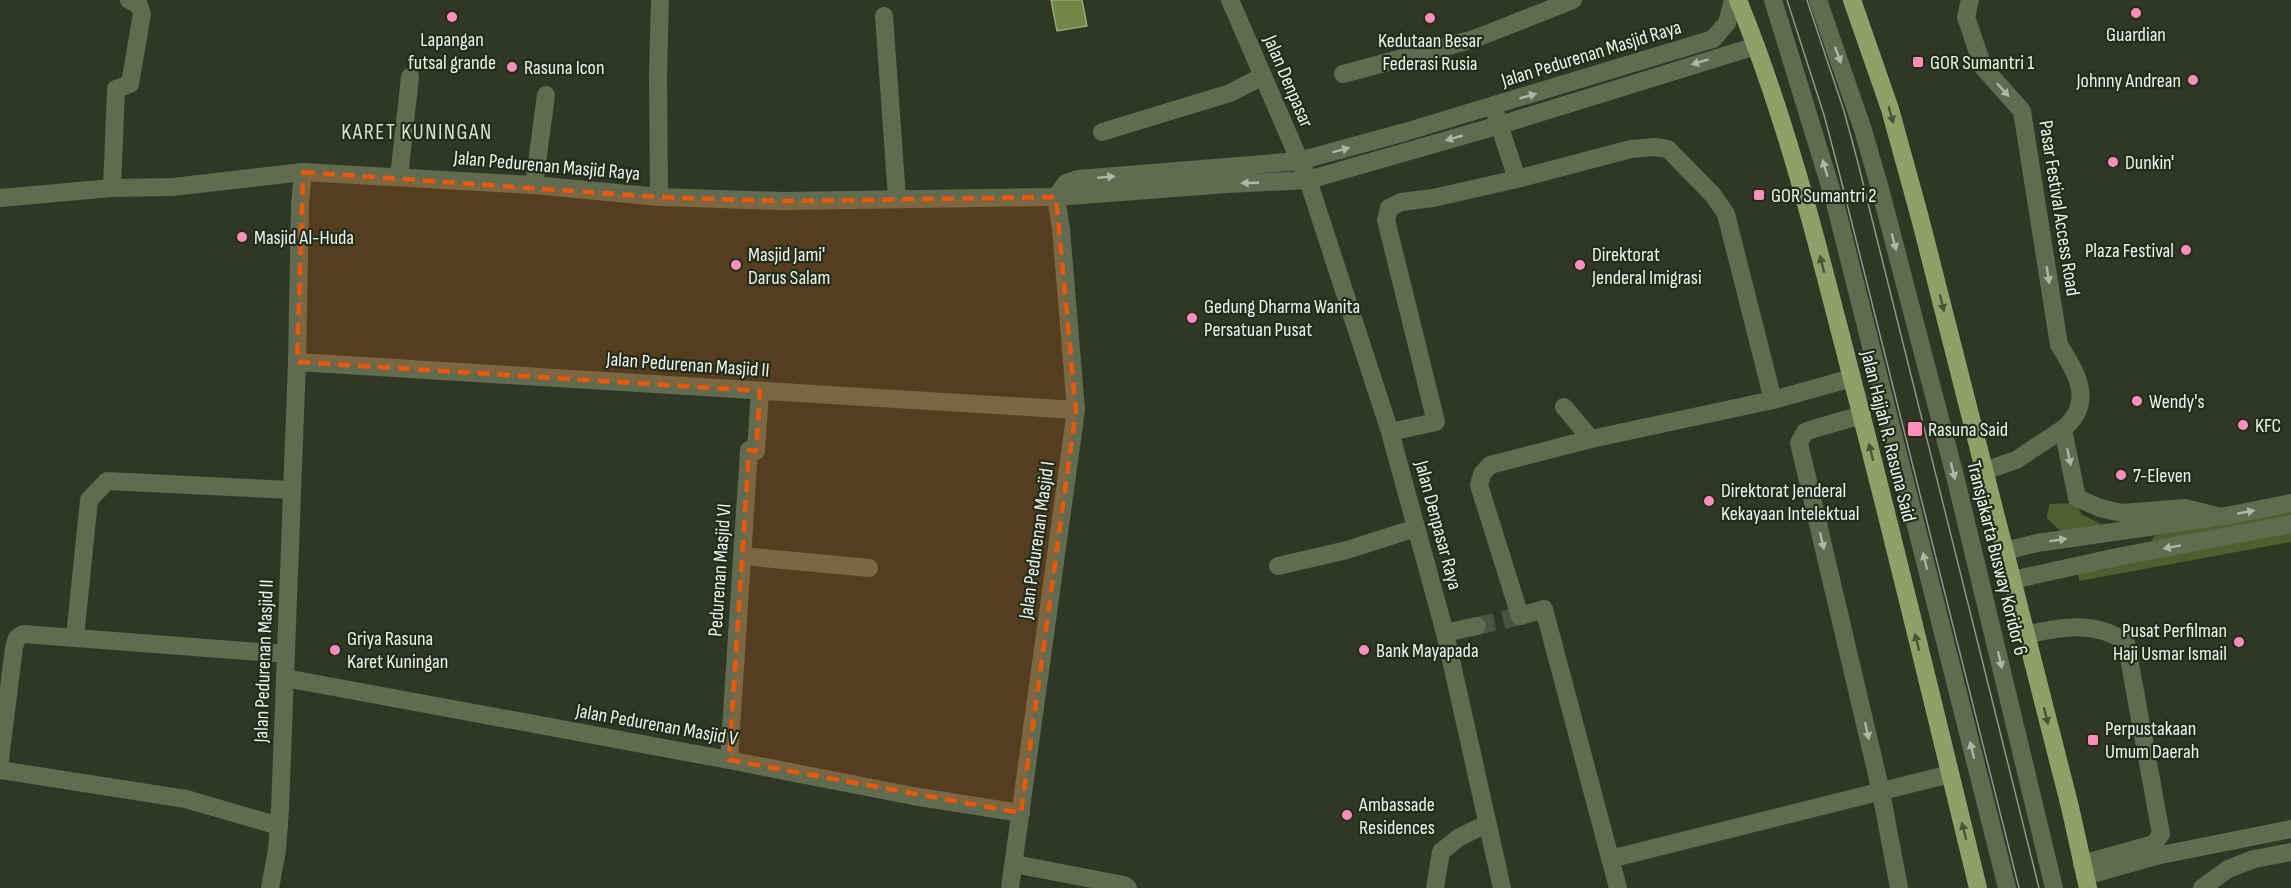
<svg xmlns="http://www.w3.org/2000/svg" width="2291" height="888" viewBox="0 0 2291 888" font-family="'Sofia Sans Condensed',sans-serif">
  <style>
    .green { fill: #4f5f2d }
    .water { fill: #718745; stroke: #97a776; stroke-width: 1.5 }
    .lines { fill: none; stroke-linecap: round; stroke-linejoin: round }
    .minor-tunnel { stroke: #4d5342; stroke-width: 18; stroke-dasharray: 18 9; stroke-linecap: butt }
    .minor { stroke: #616b50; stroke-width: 18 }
    .major { stroke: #8da169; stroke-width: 18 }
    .tram { stroke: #909587; stroke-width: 1.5 }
    .oneway { fill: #afb6a4 }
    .oneway2 { fill: #4a5536 }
    .marked { fill: #e8590c; fill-opacity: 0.2; stroke: #e8590c; stroke-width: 4.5; stroke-dasharray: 12 8; stroke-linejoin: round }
    .poi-dot { fill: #fe8ebb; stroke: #262c1b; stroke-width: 2 }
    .labels { text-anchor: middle; stroke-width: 4.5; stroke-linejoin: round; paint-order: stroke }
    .poi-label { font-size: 20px; fill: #eff3e8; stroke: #262c1b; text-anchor: start }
    .street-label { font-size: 20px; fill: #eff3e8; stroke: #262c1b }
    .quarter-label { font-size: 22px; letter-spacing: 1.5px; fill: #d7e0ca; stroke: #262c1b }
  </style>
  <rect width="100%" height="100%" fill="#303725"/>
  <g class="green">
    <polygon points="2077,503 2081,514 2105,526 2076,531 2059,530 2047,518 2049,504"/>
    <polygon points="2291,509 2291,516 2157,543 2151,540 2156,535"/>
    <polygon points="2291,530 2291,542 2079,581 2078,570"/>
  </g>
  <polygon class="water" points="1051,0 1082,0 1087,26 1057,31"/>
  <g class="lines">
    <polyline class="minor-tunnel" points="1477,626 1520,616"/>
    <g class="minor">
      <polyline points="1230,0 1308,180 1390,432 1445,633 1502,888"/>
      <polyline points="1773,0 1834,199 2007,888"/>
      <polyline points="1818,0 1863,130 1879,185 1955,476 2054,888"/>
      <path d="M 1970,0 L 1966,17 L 1983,67 L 2022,111 L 2059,345 C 2077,373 2095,403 2063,429 L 2077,498 L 2100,508 L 2122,513 L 2185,508 L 2221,517 L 2291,503"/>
      <polyline points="884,16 897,198"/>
      <polyline points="1343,74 1474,39 1573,0"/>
      <polyline points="1496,115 1517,179"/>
      <polyline points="1102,132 1230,93 1263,76"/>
      <polyline points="399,177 410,77"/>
      <polyline points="534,185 546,95"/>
      <polyline points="112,188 116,89 130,84 142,14 139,5 129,0"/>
      <polyline points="659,197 658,75 660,0"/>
      <polyline points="1056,197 1066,183 1078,179 1299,161 1405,132 1713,39 1727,23 1733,0"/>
      <polyline points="0,198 112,188 173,187 303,172 534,185 659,197 783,201 1056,197 1227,184 1308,180 1500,125 1756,46"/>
      <polyline points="297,362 1076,410"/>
      <polyline points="1773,400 1852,378"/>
      <polyline points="1862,415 1813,429 1805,432 1799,443 1881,792 1899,888"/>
      <polyline points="1390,432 1436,422 1386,220 1389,208 1401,202 1433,198 1517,179 1631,149 1655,147 1668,149 1713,195 1726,214 1773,400 1591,439 1564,407"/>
      <polyline points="1591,439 1490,465 1482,474 1479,485 1520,616 1544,609 1618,888"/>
      <polyline points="1984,471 2016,460 2063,429"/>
      <polyline points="2005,551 2037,543 2210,518"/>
      <polyline points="742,556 869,568"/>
      <polyline points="1278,566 1347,550 1416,528"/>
      <polyline points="2012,580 2117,557 2291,524"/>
      <polyline points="1445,633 1477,626"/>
      <path d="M 2025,635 C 2061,627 2093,620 2126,642 L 2161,834 L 2154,844 L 2082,864"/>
      <polyline points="75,637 89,500 107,481 292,490"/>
      <polyline points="285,678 729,760 913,796 1021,813"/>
      <polyline points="0,759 14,647 17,638 23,634 286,654"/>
      <polyline points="729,760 749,450 756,451 760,391"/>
      <polyline points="0,770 186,799 279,826"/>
      <polyline points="1610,859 1950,774"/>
      <polyline points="1014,864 1124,885 1128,888"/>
      <polyline points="2085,876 2156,856 2291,829"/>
      <polyline points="270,888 277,850 280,809 297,362 300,204 303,172"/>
      <polyline points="1010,888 1076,410 1061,229 1056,197"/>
      <polyline points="1435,888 1441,852 1458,838 1486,824"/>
      <polyline points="2202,888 2228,869 2254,859 2291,852"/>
    </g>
    <g class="major">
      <path d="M 1738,0 C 1787,120 1818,246 1850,371 C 1895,543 1936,716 1978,888"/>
      <polyline points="1852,0 1890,109 1920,218 2070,807 2088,888"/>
    </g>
    <g class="tram">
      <polyline points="1787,0 1824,115 1837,164 2019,888"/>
      <polyline points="1807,0 1844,111 1857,159 2039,888"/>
    </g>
  </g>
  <defs><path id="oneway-solid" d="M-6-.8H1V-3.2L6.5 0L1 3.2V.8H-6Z" transform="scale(1.5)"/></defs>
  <g class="oneway">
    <use href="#oneway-solid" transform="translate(1838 55) rotate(70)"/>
    <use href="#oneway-solid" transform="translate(1700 62) rotate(163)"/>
    <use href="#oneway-solid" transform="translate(2003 90) rotate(48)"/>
    <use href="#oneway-solid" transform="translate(1528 96) rotate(-17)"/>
    <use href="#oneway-solid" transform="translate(1454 138) rotate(164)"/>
    <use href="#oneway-solid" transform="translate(1341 150) rotate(-15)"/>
    <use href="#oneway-solid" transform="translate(1825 168) rotate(-106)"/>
    <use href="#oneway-solid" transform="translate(1106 177) rotate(-5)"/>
    <use href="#oneway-solid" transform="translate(1250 183) rotate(178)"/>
    <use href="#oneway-solid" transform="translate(1894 242) rotate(75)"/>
    <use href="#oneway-solid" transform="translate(2048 275) rotate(81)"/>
    <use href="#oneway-solid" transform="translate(2069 457) rotate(78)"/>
    <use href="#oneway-solid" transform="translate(1953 471) rotate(76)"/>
    <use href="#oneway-solid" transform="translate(2246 512) rotate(-11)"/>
    <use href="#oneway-solid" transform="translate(2058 540) rotate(-9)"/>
    <use href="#oneway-solid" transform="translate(1822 541) rotate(77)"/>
    <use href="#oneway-solid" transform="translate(2172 547) rotate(170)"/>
    <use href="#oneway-solid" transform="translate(1925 561) rotate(-104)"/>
    <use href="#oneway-solid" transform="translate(2000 660) rotate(77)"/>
    <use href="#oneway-solid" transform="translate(1867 731) rotate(77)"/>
    <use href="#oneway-solid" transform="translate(1972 750) rotate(-104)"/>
  </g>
  <g class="oneway2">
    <use href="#oneway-solid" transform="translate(1891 115) rotate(74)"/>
    <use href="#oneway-solid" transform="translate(1822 264) rotate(-104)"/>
    <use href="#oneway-solid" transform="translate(1942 303) rotate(76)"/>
    <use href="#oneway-solid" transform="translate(1871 452) rotate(-104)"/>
    <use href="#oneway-solid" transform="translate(1917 642) rotate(-104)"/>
    <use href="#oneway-solid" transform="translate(2046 716) rotate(76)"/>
    <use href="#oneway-solid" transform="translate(1964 831) rotate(-104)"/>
  </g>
  <path class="marked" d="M 303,172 L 659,197 L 783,201 L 1056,197 L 1076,410 L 1021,813 L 729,760 L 749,450 L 756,451 L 760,391 L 297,362 Z"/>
  <g class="poi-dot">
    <circle cx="2136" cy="13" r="6"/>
    <circle cx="452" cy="17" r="6"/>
    <circle cx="1430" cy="18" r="6"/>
    <rect x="1912" y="56" width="12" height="12" rx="3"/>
    <circle cx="512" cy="67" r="6"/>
    <circle cx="2193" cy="80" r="6"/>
    <circle cx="2113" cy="162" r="6"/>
    <rect x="1753" y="189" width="12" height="12" rx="3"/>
    <circle cx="242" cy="237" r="6"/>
    <circle cx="2186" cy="250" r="6"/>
    <circle cx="736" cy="265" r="6"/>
    <circle cx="1580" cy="265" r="6"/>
    <circle cx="1192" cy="318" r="6"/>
    <circle cx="2137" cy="401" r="6"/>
    <circle cx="2243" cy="425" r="6"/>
    <rect x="1907" y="421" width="16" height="16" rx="3"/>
    <circle cx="2121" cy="475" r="6"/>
    <circle cx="1709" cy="501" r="6"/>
    <circle cx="2239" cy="642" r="6"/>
    <circle cx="335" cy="650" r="6"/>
    <circle cx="1364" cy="650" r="6"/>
    <rect x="2087" y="734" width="12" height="12" rx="3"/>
    <circle cx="1347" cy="815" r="6"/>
  </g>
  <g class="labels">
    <g class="poi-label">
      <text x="2136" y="41" text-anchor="middle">Guardian</text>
      <text x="452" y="46" text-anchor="middle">Lapangan<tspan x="452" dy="23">futsal grande</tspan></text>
      <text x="1430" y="47" text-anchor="middle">Kedutaan Besar<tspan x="1430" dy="23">Federasi Rusia</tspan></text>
      <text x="1930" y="69">GOR Sumantri 1</text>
      <text x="524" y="74">Rasuna Icon</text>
      <text x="2181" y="87" text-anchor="end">Johnny Andrean</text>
      <text x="2125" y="169">Dunkin'</text>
      <text x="1771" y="202">GOR Sumantri 2</text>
      <text x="254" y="244">Masjid Al-Huda</text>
      <text x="2174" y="257" text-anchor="end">Plaza Festival</text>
      <text x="748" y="261">Masjid Jami'<tspan x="748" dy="23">Darus Salam</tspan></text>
      <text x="1592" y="261">Direktorat<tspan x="1592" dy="23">Jenderal Imigrasi</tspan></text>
      <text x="1204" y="313">Gedung Dharma Wanita<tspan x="1204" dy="23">Persatuan Pusat</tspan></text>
      <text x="2149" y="408">Wendy's</text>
      <text x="2255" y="432">KFC</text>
      <text x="1928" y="436">Rasuna Said</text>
      <text x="2133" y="482">7-Eleven</text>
      <text x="1721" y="497">Direktorat Jenderal<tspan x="1721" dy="23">Kekayaan Intelektual</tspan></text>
      <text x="2227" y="637" text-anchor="end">Pusat Perfilman<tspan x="2227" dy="23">Haji Usmar Ismail</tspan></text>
      <text x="347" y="645">Griya Rasuna<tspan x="347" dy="23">Karet Kuningan</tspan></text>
      <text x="1376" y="657">Bank Mayapada</text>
      <text x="2105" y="735">Perpustakaan<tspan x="2105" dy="23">Umum Daerah</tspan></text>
      <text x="1359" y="811">Ambassade<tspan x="1359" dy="23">Residences</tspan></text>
    </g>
    <g class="street-label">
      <text transform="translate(1591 53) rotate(-17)" y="7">Jalan Pedurenan Masjid Raya</text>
      <text transform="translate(1289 81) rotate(67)" y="7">Jalan Denpasar</text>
      <text transform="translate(547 165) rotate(5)" y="7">Jalan Pedurenan Masjid Raya</text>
      <text transform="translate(2060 208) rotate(81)" y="7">Pasar Festival Access Road</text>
      <text transform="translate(688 364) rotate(4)" y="7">Jalan Pedurenan Masjid II</text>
      <text transform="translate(1889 436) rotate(76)" y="7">Jalan Hajjah R. Rasuna Said</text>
      <text transform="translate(1439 525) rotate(75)" y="7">Jalan Denpasar Raya</text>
      <text transform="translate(1036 540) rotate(-82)" y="7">Jalan Pedurenan Masjid I</text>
      <text transform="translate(1998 558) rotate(76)" y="7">Transjakarta Busway Koridor 6</text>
      <text transform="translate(719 570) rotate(-86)" y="7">Pedurenan Masjid VI</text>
      <text transform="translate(263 661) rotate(-88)" y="7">Jalan Pedurenan Masjid II</text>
      <text transform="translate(657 724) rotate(10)" y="7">Jalan Pedurenan Masjid V</text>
    </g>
    <g class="quarter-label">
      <text x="417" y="139">KARET KUNINGAN</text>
    </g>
  </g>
</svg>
